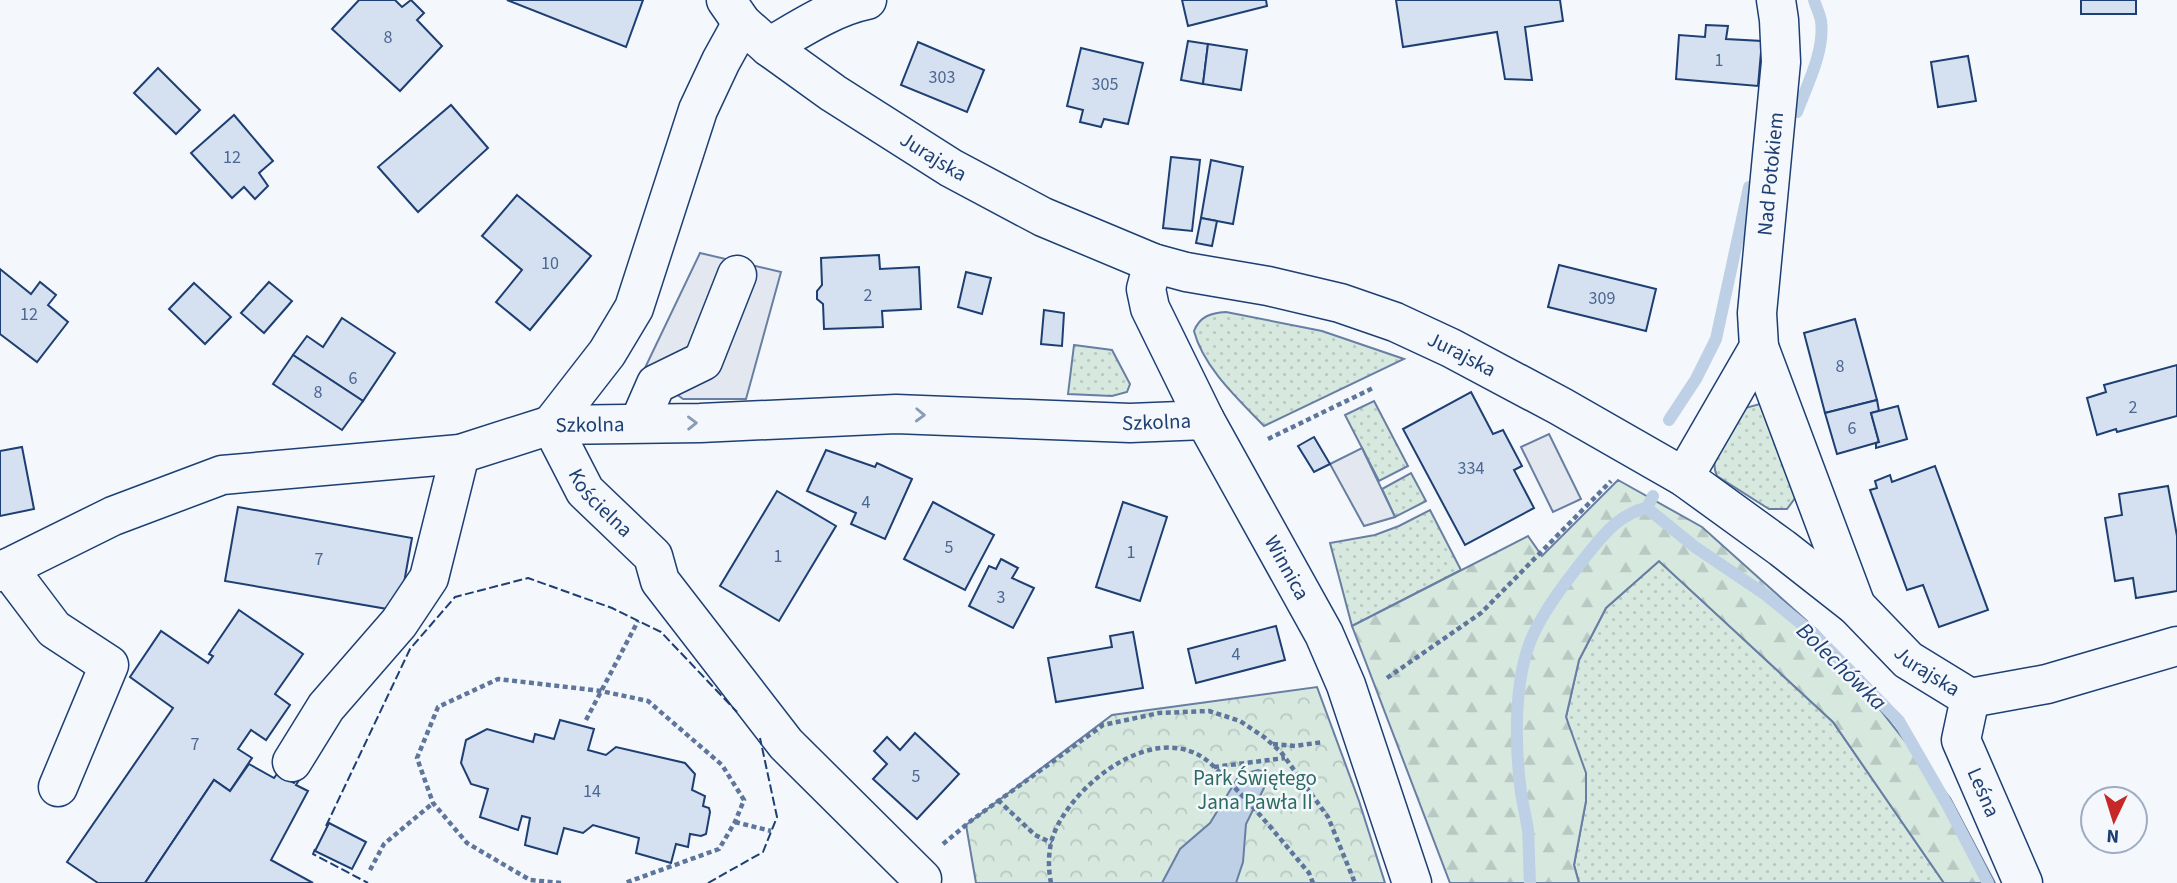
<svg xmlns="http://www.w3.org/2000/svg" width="2177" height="883" viewBox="0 0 2177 883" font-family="'Source Sans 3',sans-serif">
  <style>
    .grass { fill: url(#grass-dots); stroke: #687fa3; stroke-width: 2 }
    .forest { fill: url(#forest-firs); stroke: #687fa3; stroke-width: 2 }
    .park { fill: url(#park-crowns); stroke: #687fa3; stroke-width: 2 }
    .parking { fill: #e3e8f0; stroke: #687fa3; stroke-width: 2 }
    .water { fill: #bed0e5; stroke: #687fa3; stroke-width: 2 }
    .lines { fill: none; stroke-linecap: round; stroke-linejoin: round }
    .stream { stroke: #bed0e5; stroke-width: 12 }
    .building { fill: #d5e0f0; stroke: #1d3f73; stroke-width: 2 }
    .minor-casing { stroke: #1d3f73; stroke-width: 41 }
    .path { stroke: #5e769c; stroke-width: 4.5; stroke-dasharray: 5 3.5; stroke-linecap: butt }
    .minor { stroke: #f4f7fb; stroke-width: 38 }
    .fence { stroke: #1d3f73; stroke-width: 2; stroke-dasharray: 9 3.5; stroke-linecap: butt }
    .oneway { stroke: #889bb7 }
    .labels { text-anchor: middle; stroke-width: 5; stroke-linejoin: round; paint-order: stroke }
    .number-label { font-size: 18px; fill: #4b6792 }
    .street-label { font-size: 21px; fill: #1d3f73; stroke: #f4f7fb }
    .park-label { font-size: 21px; fill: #2c6c60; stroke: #f4f7fb }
    .water-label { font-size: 23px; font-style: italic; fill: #1d3f73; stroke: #f4f7fb }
  </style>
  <defs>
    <pattern id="grass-dots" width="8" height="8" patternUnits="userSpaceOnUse" patternTransform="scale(1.75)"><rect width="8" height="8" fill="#d7e8df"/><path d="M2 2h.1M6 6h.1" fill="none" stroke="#b8c8c3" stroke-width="1.8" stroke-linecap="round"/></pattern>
    <pattern id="forest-firs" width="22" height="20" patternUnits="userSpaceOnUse" patternTransform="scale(1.75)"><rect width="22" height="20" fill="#d7e8df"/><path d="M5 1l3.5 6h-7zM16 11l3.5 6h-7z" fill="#b8c8c3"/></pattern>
    <pattern id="park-crowns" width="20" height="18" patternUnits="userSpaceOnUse" patternTransform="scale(1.75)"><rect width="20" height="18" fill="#d7e8df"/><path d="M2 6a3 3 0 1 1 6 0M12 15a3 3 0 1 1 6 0" fill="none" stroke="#b8c8c3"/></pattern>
  </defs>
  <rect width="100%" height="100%" fill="#f4f7fb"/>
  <g class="grass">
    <path d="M 1226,312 L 1322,331 L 1404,359 L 1264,426 C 1239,400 1203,367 1194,331 C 1200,316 1211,313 1226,312 Z"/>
    <polygon points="1074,345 1112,350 1130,384 1127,392 1112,396 1068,394"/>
    <polygon points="1374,401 1408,466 1379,481 1345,415"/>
    <path d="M 1760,404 L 1767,406 L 1798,494 L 1787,509 L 1769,509 L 1717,476 C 1706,453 1733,426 1745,408 Z"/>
    <polygon points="1411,473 1426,501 1395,517 1382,489"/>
    <polygon points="1430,510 1461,570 1352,626 1330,543 1375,535 1399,526"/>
    <polygon points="1659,561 1833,722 1944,883 1579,883 1574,865 1586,801 1566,717 1579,660 1606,608"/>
  </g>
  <polygon class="forest" points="1618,480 1702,527 1818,631 1950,798 1995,883 1944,883 1833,722 1659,561 1606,608 1579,660 1566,717 1586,773 1586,801 1574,865 1579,883 1450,883 1352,626 1528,536 1542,556"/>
  <polygon class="park" points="1317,687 1359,801 1385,883 976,883 966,825 1112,715"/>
  <g class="parking">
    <polygon points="700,253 781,272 746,399 683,399 644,370"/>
    <polygon points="1549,434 1581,499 1553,512 1521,447"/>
    <polygon points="1362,448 1395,517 1364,526 1330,464"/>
  </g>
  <polygon class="water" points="1258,770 1266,772 1269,778 1246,824 1243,862 1236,883 1162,883 1180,849 1210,823 1237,779 1243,774"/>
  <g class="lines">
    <g class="stream">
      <path d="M 1797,112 C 1807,85 1825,51 1821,21 C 1820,14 1816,7 1814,0"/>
      <polyline points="1669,420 1696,379 1716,339 1749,187"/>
      <polyline points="1653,496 1647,508 1695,547 1766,595 1815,635 1899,721 1948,806 1988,883"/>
      <path d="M 1530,883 C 1529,865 1529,847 1528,830 C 1526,818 1523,805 1521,793 C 1515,746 1513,679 1533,635 C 1545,609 1565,583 1583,560 C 1601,538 1617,514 1647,508"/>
    </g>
  </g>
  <g class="building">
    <polygon points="359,0 395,0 402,7 411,0 424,13 417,20 442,46 400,91 332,29"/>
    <polygon points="507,0 643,0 626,47"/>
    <polygon points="1182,0 1266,0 1267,6 1188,26"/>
    <polygon points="1396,0 1560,0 1563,21 1525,27 1532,80 1505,79 1497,32 1403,47"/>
    <rect x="2081" y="0" width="55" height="14"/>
    <polygon points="1706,25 1728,26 1726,39 1762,41 1758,86 1676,79 1679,35 1705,37"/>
    <polygon points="1188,41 1208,44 1203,84 1181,80"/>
    <polygon points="918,42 984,70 967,112 901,85"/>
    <polygon points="1208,44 1247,50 1241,90 1203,84"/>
    <polygon points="1081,48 1143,63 1128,124 1104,119 1101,127 1080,122 1083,110 1067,106"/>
    <polygon points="1968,56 1976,101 1938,107 1931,62"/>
    <polygon points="158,68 200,110 176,134 134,93"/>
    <polygon points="451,105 488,148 418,212 378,167"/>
    <polygon points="234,115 273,161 259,173 268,186 255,199 244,187 232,198 191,153"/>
    <polygon points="1171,157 1200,160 1192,231 1163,228"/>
    <polygon points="1211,160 1243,167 1233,224 1201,218"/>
    <polygon points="517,195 591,256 530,330 496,302 522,270 482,236"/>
    <polygon points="1201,218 1217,221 1212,246 1196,243"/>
    <polygon points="879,255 880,269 919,267 921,309 882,311 883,327 824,329 823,304 817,299 817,291 822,285 821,258"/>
    <polygon points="1559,265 1656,289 1646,331 1548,307"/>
    <polygon points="0,269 31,294 40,282 56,295 48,305 68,322 37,362 0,334"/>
    <polygon points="966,272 991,278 982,314 958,307"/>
    <polygon points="269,282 292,301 264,333 241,313"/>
    <polygon points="194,283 231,317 205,344 169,309"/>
    <polygon points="1044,310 1064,313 1062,346 1041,344"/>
    <polygon points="342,318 395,353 363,401 293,355 307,336 323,347"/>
    <polygon points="1855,319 1877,400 1825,413 1804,333"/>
    <polygon points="293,355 363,401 342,430 273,384"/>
    <polygon points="2177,365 2177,416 2117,432 2116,429 2097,435 2087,398 2106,392 2104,385"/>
    <polygon points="1471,392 1493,434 1503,430 1522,466 1514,470 1534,508 1465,545 1403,429"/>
    <polygon points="1877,400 1879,411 1871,413 1879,442 1837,454 1825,413"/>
    <polygon points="1898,406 1907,439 1876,448 1876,443 1879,442 1871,413"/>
    <polygon points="1314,437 1330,464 1314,472 1298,446"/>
    <polygon points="22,447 34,509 0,516 0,451"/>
    <polygon points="826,450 875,467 877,463 912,479 885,539 851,524 856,513 807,491"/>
    <polygon points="1935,466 1988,610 1939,627 1923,585 1907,590 1870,490 1877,488 1875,481 1890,475 1892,482"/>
    <polygon points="2168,486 2177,536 2177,591 2136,598 2133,578 2115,581 2105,518 2122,515 2119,494"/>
    <polygon points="777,491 836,526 779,621 720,586"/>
    <polygon points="933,502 994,535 965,590 904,559"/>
    <polygon points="1123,502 1167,517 1140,601 1096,587"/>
    <polygon points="238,507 412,538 399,611 225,581"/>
    <polygon points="1001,559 1018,568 1012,578 1034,588 1013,628 969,606 989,566 996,569"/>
    <polygon points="239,610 303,654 275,694 290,705 266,740 251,730 238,749 252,758 230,791 214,780 145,883 98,883 67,862 173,708 130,677 161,631 208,663 213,656 209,654"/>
    <polygon points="1276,626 1285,660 1196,683 1188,649"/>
    <polygon points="1133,632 1143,688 1056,702 1048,658 1112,647 1110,636"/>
    <polygon points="560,720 594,729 588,750 606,755 616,747 685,763 695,774 692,790 705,796 703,806 709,808 710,812 706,834 701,836 690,834 688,847 676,844 671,863 636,853 639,838 593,825 583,833 564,828 557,854 525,845 530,818 522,816 518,830 480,817 488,789 471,784 461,763 466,740 487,729 533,742 535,734 554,739"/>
    <polygon points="915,733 959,774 917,819 873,779 887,764 874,751 887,737 900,750"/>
    <polygon points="249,764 274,778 277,774 294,783 297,778 299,780 296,785 308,791 271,860 313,883 145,883 214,780 230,791"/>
    <polygon points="329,823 366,842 352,869 315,851"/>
  </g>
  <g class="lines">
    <g class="minor-casing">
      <g id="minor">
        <path id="s1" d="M 726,0 L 742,23 L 769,47 L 833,93 L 951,168 L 1043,217 L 1153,263 L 1186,272 L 1268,286 L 1340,303 L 1395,322 L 1451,348 L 1560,406 L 1684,477 L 1782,548 L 1856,606 L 1908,660 L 1970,698 L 2047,684 L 2177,646"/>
        <path d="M 769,47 C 800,29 833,7 867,0"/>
        <path id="s2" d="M 1153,263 L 1146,289 L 1150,308 L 1205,420 L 1324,634 L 1346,685 L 1412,883"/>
        <polyline points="1759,347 1856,606"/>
        <polyline points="639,423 656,384 703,361 737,275"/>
        <path id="s3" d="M 551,425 L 585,491 L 653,556 L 660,581 L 786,744 L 922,879"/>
        <polyline points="551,425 607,353 634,308 698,110 721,61 742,23"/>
        <path id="s4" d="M 1684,477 L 1759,347 L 1757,313 L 1781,62 L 1779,20 L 1776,0"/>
        <polyline points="8,568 54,629 109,665 58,787"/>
        <path id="s5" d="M 0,572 L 113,516 L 222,475 L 460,454 L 551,425 L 700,423 L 896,414 L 1130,423 L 1205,420"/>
        <path id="s6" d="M 1970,698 L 1961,740 L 2023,883"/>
        <polyline points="292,762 326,707 399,623 429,578 460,454"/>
      </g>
    </g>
    <g class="path">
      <polyline points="1268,439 1373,388"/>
      <polyline points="1387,678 1481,613 1611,481"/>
      <polyline points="586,720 638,621"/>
      <polyline points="1273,744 1295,746 1323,742"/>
      <polyline points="1214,767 1285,758"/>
      <polyline points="998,800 1035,835 1052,843"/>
      <polyline points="735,822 771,831"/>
      <polyline points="943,844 972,820 1103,725 1159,713 1209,711 1240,721 1264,737 1281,752 1328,817 1355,883"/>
      <polyline points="370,870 384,844 433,803"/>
      <polyline points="561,883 530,880 467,843 433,803 417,758 438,707 498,679 601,691 648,701 722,765 744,800 735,822 719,849 625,883"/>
      <path d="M 1051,883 C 1048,868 1048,851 1053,836 C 1071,786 1152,721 1205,759 C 1212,764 1218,771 1224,777 C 1255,807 1281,840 1309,873 L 1313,883"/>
    </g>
    <use href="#minor" class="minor"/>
    <g class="fence">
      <polyline points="326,826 410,649 455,597 528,578 612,608 661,632 737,712"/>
      <polyline points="315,849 313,854 368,883"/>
      <polyline points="708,883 763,852 777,817 760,738"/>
    </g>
  </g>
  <defs><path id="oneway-chevron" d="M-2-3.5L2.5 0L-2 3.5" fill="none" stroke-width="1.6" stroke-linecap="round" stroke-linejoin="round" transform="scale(1.75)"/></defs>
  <g class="oneway">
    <use href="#oneway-chevron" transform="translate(920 415) rotate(2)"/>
    <use href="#oneway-chevron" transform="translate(692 423) rotate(-1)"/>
  </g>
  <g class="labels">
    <g class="number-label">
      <text x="388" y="43">8</text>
      <text x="1719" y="66">1</text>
      <text x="942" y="83">303</text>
      <text x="1105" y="90">305</text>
      <text x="232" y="163">12</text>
      <text x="550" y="269">10</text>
      <text x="868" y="301">2</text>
      <text x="1602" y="304">309</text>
      <text x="29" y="320">12</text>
      <text x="1840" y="372">8</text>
      <text x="353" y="384">6</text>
      <text x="318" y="398">8</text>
      <text x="2133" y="413">2</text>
      <text x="1852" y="434">6</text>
      <text x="1471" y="474">334</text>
      <text x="866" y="508">4</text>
      <text x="949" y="553">5</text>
      <text x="1131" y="558">1</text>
      <text x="778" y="562">1</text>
      <text x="319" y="565">7</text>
      <text x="1001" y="603">3</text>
      <text x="1236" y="660">4</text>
      <text x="195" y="750">7</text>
      <text x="916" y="782">5</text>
      <text x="592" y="797">14</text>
    </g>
    <g class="street-label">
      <text dy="7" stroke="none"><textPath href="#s1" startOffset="262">Jurajska</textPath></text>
      <text dy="7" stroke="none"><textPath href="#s4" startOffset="324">Nad Potokiem</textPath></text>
      <text dy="7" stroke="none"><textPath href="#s1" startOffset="830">Jurajska</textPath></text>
      <text dy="7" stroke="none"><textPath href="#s5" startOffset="1183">Szkolna</textPath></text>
      <text dy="7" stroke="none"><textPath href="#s5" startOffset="616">Szkolna</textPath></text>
      <text dy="7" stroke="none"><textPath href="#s3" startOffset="93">Kościelna</textPath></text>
      <text dy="7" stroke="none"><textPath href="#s2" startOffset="340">Winnica</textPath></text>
      <text dy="7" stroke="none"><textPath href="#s1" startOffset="1396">Jurajska</textPath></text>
      <text dy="7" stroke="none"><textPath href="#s6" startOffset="100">Leśna</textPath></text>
    </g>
    <g class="park-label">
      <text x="1255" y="785">Park Świętego<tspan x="1255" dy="24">Jana Pawła II</tspan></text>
    </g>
    <g class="water-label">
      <text transform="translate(1842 666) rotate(44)" y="8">Bolechówka</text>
    </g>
  </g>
  <g transform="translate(2114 820) rotate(184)"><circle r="33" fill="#f4f7fb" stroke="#9eadc5" stroke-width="2"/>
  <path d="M0-5L12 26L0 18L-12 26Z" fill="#c62828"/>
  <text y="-10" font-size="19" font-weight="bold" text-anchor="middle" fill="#1d3f73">N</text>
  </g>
</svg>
